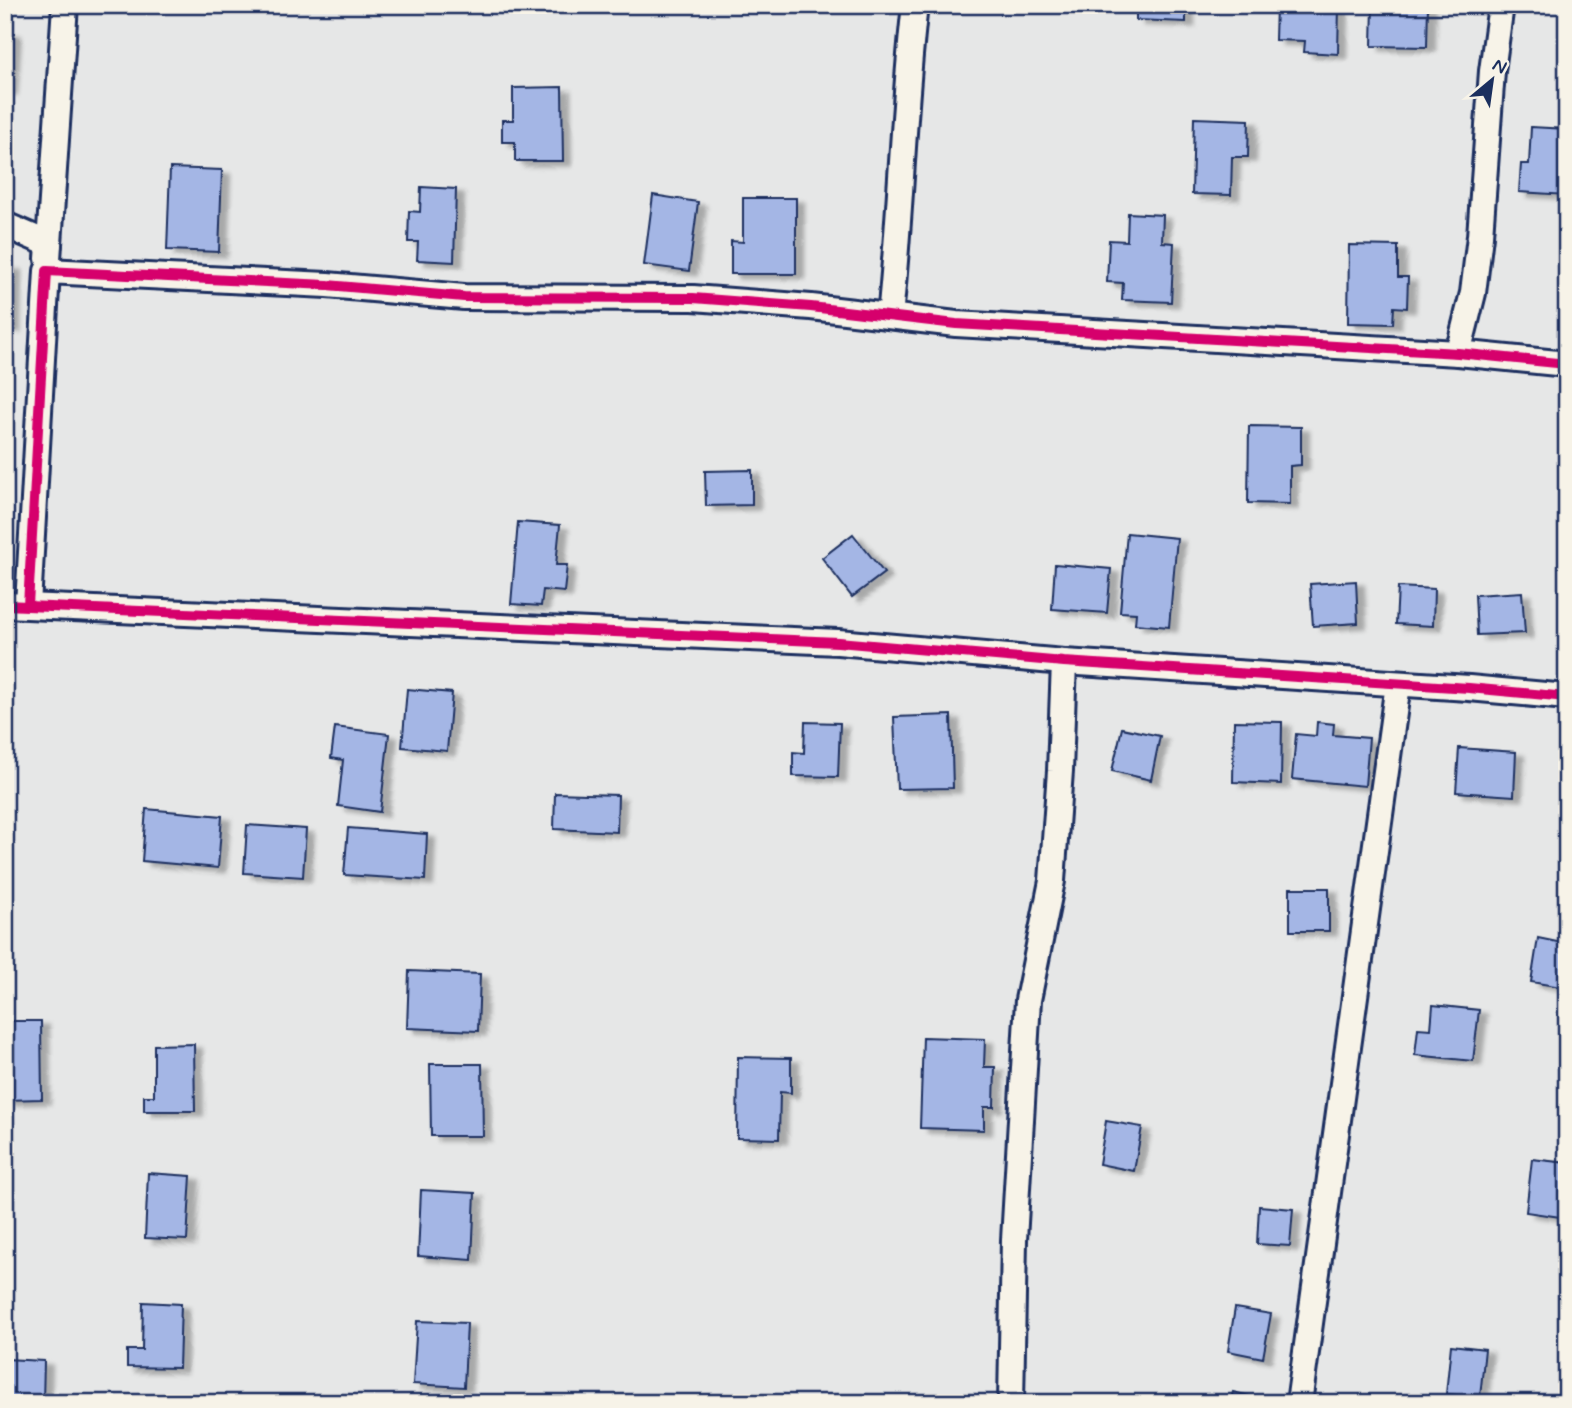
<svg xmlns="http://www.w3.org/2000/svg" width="1572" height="1408" viewBox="0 0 1572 1408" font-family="Mynerve,sans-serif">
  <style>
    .building { fill: #a4b6e5; stroke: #1b2f5e; stroke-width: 2; filter: url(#shadow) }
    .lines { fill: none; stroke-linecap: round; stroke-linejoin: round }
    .street-casing { stroke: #1b2f5e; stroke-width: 30 }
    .street { stroke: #f7f3e8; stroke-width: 24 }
    .cycleway-casing { stroke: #f7f3e8; stroke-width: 15 }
    .cycleway { stroke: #d6006c; stroke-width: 10 }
  </style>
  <defs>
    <filter id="shadow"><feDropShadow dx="8" dy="4.5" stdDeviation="2" flood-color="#0004"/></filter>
  </defs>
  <rect width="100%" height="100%" fill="#e6e7e7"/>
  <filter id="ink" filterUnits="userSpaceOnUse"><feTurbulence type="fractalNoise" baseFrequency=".0143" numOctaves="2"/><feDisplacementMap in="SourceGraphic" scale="14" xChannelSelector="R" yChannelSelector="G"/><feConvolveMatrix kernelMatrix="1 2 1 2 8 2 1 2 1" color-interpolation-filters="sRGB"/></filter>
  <g filter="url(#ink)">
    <g class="building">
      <polygon points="1136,5 1186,5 1186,22 1136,20"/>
      <polygon points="1276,5 1339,5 1338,54 1304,52 1305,41 1275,40"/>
      <polygon points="1373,5 1428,5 1427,47 1372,46"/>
      <polygon points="5,31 13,32 9,90 5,90"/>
      <polygon points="562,87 563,161 515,161 515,142 502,142 502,120 513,120 513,88"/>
      <polygon points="1194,118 1249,120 1248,157 1232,157 1231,195 1192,194"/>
      <polygon points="1531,127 1567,129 1567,195 1519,192 1521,164 1529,164"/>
      <polygon points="170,168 222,170 219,252 167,250"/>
      <polygon points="421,187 456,189 454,262 417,260 418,242 408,242 409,211 420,212"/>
      <polygon points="653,195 698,202 689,271 644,265"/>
      <polygon points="743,198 796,198 796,274 731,274 731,241 743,242"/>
      <polygon points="1128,213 1163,215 1162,242 1174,243 1171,302 1122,300 1123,283 1107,282 1109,240 1127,241"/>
      <polygon points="1349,245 1398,246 1398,277 1408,277 1407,308 1394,307 1393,324 1348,323"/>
      <polygon points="5,266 13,266 12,327 5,327"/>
      <polygon points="1249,426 1301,427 1301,465 1290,466 1290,504 1248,503"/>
      <polygon points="752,470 752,505 706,506 705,471"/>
      <polygon points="518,522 560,525 556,565 567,565 564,592 543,590 541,606 511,604"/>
      <polygon points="1127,533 1177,538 1169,627 1135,624 1136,613 1120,612"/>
      <polygon points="853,534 884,573 852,597 822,558"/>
      <polygon points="1055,564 1111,569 1107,613 1052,609"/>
      <polygon points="1356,581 1358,623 1313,626 1310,584"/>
      <polygon points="1398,587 1434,589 1433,626 1396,624"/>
      <polygon points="1522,592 1525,633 1477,635 1475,595"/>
      <polygon points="1565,595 1567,595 1567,635 1563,635"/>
      <polygon points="407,689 452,693 447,751 402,747"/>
      <polygon points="951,715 953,788 897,789 894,717"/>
      <polygon points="1234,721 1282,722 1281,784 1233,782"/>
      <polygon points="805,722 840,723 838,777 793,776 793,752 804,753"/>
      <polygon points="1317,722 1334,724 1333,735 1369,738 1365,786 1292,779 1296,734 1316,736"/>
      <polygon points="335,727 389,734 380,812 338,806 343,760 331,758"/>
      <polygon points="1122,728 1160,736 1151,780 1112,771"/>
      <polygon points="1459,748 1516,752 1514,796 1456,792"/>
      <polygon points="555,793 618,795 617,832 554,829"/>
      <polygon points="146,809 222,816 218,868 142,861"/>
      <polygon points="247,825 306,829 303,877 244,873"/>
      <polygon points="348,828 427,834 425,880 344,875"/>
      <rect x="1290" y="888" width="39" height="43"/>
      <polygon points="1538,938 1567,944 1567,988 1531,982"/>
      <polygon points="409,971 480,974 478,1031 407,1028"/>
      <polygon points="1433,1005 1479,1010 1473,1061 1415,1055 1418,1028 1431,1029"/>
      <polygon points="5,1021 41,1021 42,1099 5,1100"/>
      <polygon points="923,1037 985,1039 984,1067 995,1067 994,1107 984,1107 984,1130 920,1128"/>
      <polygon points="194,1044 195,1111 144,1111 144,1096 154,1096 154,1045"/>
      <polygon points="738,1057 791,1058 791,1093 780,1092 779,1139 737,1138"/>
      <polygon points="430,1064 482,1064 483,1136 431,1136"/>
      <polygon points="1106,1121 1142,1127 1134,1171 1099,1164"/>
      <polygon points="1532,1159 1567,1163 1567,1218 1526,1212"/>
      <polygon points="148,1173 191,1176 187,1240 145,1238"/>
      <polygon points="421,1190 475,1193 472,1260 418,1256"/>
      <polygon points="1259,1206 1293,1209 1290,1246 1257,1244"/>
      <polygon points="143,1302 181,1304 179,1368 127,1367 127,1350 142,1350"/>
      <polygon points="1235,1308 1271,1314 1263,1358 1228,1351"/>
      <polygon points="417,1321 467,1323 464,1387 413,1384"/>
      <polygon points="1451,1345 1485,1349 1480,1397 1446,1394"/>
      <polygon points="5,1359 44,1361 43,1403 5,1403"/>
      <polygon points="1233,1392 1271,1401 1271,1403 1230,1403"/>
    </g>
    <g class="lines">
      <g class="street-casing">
        <g id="street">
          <polyline points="5,225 49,244 48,259"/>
          <polyline points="49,244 65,5"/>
          <path d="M 890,316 C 901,212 903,108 915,5"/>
          <polyline points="1458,353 1473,293 1480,236 1492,71 1501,5"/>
          <polyline points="5,605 838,642 1064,662 1469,688 1567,697"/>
          <polyline points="28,605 47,271 327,285 464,297 693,298 811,307 956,324 1458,353 1567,364"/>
          <polyline points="1011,1403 1014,1240 1028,1000 1052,881 1060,771 1064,662"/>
          <polyline points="1299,1403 1398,684"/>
        </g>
      </g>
      <use href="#street" class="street"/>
      <g class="cycleway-casing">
        <g id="cycleway">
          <polyline points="5,605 838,642 1064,662 1469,688 1567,697"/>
          <polyline points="28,605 47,271 327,285 464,297 693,298 811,307 956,324 1458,353 1567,364"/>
        </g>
      </g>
      <use href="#cycleway" class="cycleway"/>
    </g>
  </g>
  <rect width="1572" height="1408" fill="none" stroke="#f7f3e8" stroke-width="28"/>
  <rect x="14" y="14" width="1544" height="1380" fill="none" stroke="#1b2f5e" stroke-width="2.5" filter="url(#ink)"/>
  <g transform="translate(1492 80) rotate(29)" stroke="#f7f3e8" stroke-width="5" paint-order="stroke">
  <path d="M0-5L12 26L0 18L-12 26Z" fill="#1b2f5e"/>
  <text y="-10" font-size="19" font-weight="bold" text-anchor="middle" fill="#1b2f5e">N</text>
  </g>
</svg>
